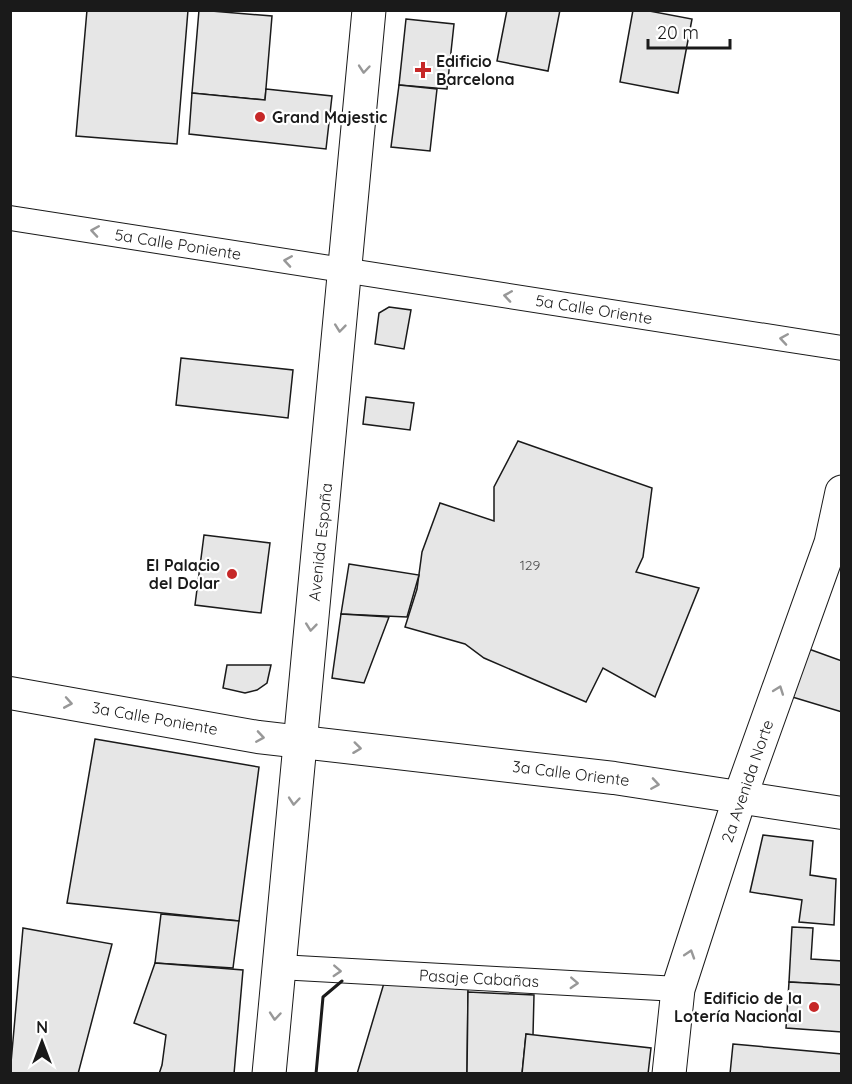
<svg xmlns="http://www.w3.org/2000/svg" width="852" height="1084" viewBox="0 0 852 1084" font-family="Quicksand,sans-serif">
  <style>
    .building { fill: #e6e6e6; stroke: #1a1a1a; stroke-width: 1.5 }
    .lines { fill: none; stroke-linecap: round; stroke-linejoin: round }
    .minor-casing { stroke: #1a1a1a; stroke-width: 26 }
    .tertiary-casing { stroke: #1a1a1a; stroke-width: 34 }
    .secondary-casing { stroke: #1a1a1a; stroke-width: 35 }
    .minor { stroke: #fff; stroke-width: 24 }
    .tertiary { stroke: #fff; stroke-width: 32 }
    .secondary { stroke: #fff; stroke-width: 33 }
    .wall { stroke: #1a1a1a; stroke-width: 3 }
    .oneway { stroke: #989898 }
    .poi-dot { fill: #c62828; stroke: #fff; stroke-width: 2 }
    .labels { text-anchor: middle; stroke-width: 4.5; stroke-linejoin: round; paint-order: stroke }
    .number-label { font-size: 14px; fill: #4d4d4d }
    .poi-label { font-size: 16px; font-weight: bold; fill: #1a1a1a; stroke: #fff; text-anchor: start }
    .street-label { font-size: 16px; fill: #1a1a1a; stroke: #fff }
  </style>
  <rect width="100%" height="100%" fill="#fff"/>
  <g class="building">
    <polygon points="87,10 188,10 177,144 76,136"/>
    <polygon points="199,10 272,16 265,100 192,93"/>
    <polygon points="507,10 560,10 548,71 497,61"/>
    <polygon points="633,10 644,10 692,19 678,93 620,82"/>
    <polygon points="406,19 454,24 447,89 399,85"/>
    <polygon points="399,85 437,89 430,151 391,147"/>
    <polygon points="266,89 332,96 326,149 189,134 192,93 265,100"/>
    <polygon points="389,307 411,310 404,349 375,344 379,313"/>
    <polygon points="181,358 293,370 288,418 176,405"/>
    <polygon points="366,397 414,403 410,430 363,424"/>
    <polygon points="518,441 652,488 643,557 636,572 699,588 655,697 603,668 586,702 484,658 465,644 405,627 417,589 422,552 440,503 494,521 494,487"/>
    <polygon points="204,535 270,543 261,613 195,605"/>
    <polygon points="349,564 419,575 407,617 341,614"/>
    <polygon points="341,614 389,617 364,683 332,678"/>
    <polygon points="806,648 842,661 842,712 789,696"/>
    <polygon points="227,665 271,665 267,683 257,690 245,693 223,688"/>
    <polygon points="95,739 259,767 239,921 67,903"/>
    <polygon points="763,835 813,841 810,875 836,879 834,925 799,922 802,900 750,892"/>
    <polygon points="161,914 239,921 233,968 155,963"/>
    <polygon points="792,927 813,928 811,959 842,961 842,985 789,982"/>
    <polygon points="23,928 112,944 78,1074 10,1074"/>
    <polygon points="155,963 243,970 234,1074 159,1074 162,1065 166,1035 134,1023"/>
    <polygon points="789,982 842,985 842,1032 786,1028"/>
    <polygon points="384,983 468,988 467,1074 357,1074"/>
    <polygon points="468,992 534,995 533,1035 526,1034 522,1074 467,1074"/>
    <polygon points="526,1034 651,1048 648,1074 522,1074"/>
    <polygon points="733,1044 842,1054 842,1074 730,1074"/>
  </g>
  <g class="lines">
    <g class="minor-casing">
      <g id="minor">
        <polyline points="10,218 842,348"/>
        <polyline points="279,967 678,989"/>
      </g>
    </g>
    <g class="tertiary-casing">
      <polyline id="tertiary" points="10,693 258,737 614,778 842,813"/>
    </g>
    <g class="secondary-casing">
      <g id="secondary">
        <polyline points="269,1074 369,10"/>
        <polyline points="669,1074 678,989 740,797 831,543 842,492"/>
      </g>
    </g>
    <use href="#minor" class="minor"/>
    <use href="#tertiary" class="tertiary"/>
    <use href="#secondary" class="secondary"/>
    <polyline class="wall" points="316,1074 323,997 342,981"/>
  </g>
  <defs><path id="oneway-chevron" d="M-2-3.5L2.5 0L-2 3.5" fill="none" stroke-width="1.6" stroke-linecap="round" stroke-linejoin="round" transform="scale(1.5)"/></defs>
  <g class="oneway">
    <use href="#oneway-chevron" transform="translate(364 69) rotate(95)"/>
    <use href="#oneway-chevron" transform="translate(95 231) rotate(-171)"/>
    <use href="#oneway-chevron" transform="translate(288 261) rotate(-171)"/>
    <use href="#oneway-chevron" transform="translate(508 296) rotate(-171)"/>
    <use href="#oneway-chevron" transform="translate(340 328) rotate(96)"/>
    <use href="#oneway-chevron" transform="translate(784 339) rotate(-171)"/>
    <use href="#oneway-chevron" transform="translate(311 627) rotate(96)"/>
    <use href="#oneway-chevron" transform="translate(779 690) rotate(-70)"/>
    <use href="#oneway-chevron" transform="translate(68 703) rotate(10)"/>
    <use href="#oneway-chevron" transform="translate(260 737) rotate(9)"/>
    <use href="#oneway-chevron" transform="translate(357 748) rotate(7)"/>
    <use href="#oneway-chevron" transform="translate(655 784) rotate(9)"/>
    <use href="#oneway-chevron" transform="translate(294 801) rotate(95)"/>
    <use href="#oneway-chevron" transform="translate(690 954) rotate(-72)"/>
    <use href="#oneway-chevron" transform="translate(337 971) rotate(3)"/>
    <use href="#oneway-chevron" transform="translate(574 983) rotate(3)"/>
    <use href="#oneway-chevron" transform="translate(275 1016) rotate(95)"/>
  </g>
  <g class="poi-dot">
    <path d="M420 61h6v6h6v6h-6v6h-6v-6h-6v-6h6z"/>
    <circle cx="260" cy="117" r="6"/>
    <circle cx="232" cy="574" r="6"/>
    <circle cx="814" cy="1007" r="6"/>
  </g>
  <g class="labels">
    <g class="number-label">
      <text x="530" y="570">129</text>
    </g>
    <g class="poi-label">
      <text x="436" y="67">Edificio<tspan x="436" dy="18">Barcelona</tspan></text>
      <text x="272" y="123">Grand Majestic</text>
      <text x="220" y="571" text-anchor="end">El Palacio<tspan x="220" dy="18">del Dolar</tspan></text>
      <text x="802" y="1004" text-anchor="end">Edificio de la<tspan x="802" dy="18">Lotería Nacional</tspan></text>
    </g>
    <g class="street-label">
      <text transform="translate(178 244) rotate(9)" y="6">5a Calle Poniente</text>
      <text transform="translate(594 309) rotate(9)" y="6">5a Calle Oriente</text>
      <text transform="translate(320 542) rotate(-84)" y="6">Avenida España</text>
      <text transform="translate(155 718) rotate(10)" y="6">3a Calle Poniente</text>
      <text transform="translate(571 773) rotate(7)" y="6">3a Calle Oriente</text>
      <text transform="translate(747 781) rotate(-71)" y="6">2a Avenida Norte</text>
      <text transform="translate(479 978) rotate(3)" y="6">Pasaje Cabañas</text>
    </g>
  </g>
  <rect width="852" height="1084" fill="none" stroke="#1a1a1a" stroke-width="24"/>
  <g transform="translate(42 1042)" stroke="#ffffff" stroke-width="4.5" paint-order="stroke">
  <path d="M0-4.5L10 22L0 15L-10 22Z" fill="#1a1a1a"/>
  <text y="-9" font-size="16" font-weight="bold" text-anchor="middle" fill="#1a1a1a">N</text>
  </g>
  <path d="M648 39v9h82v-9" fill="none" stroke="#1a1a1a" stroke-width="3"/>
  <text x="657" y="39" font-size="18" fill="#1a1a1a" stroke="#ffffff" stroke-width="4.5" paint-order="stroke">20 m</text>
</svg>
